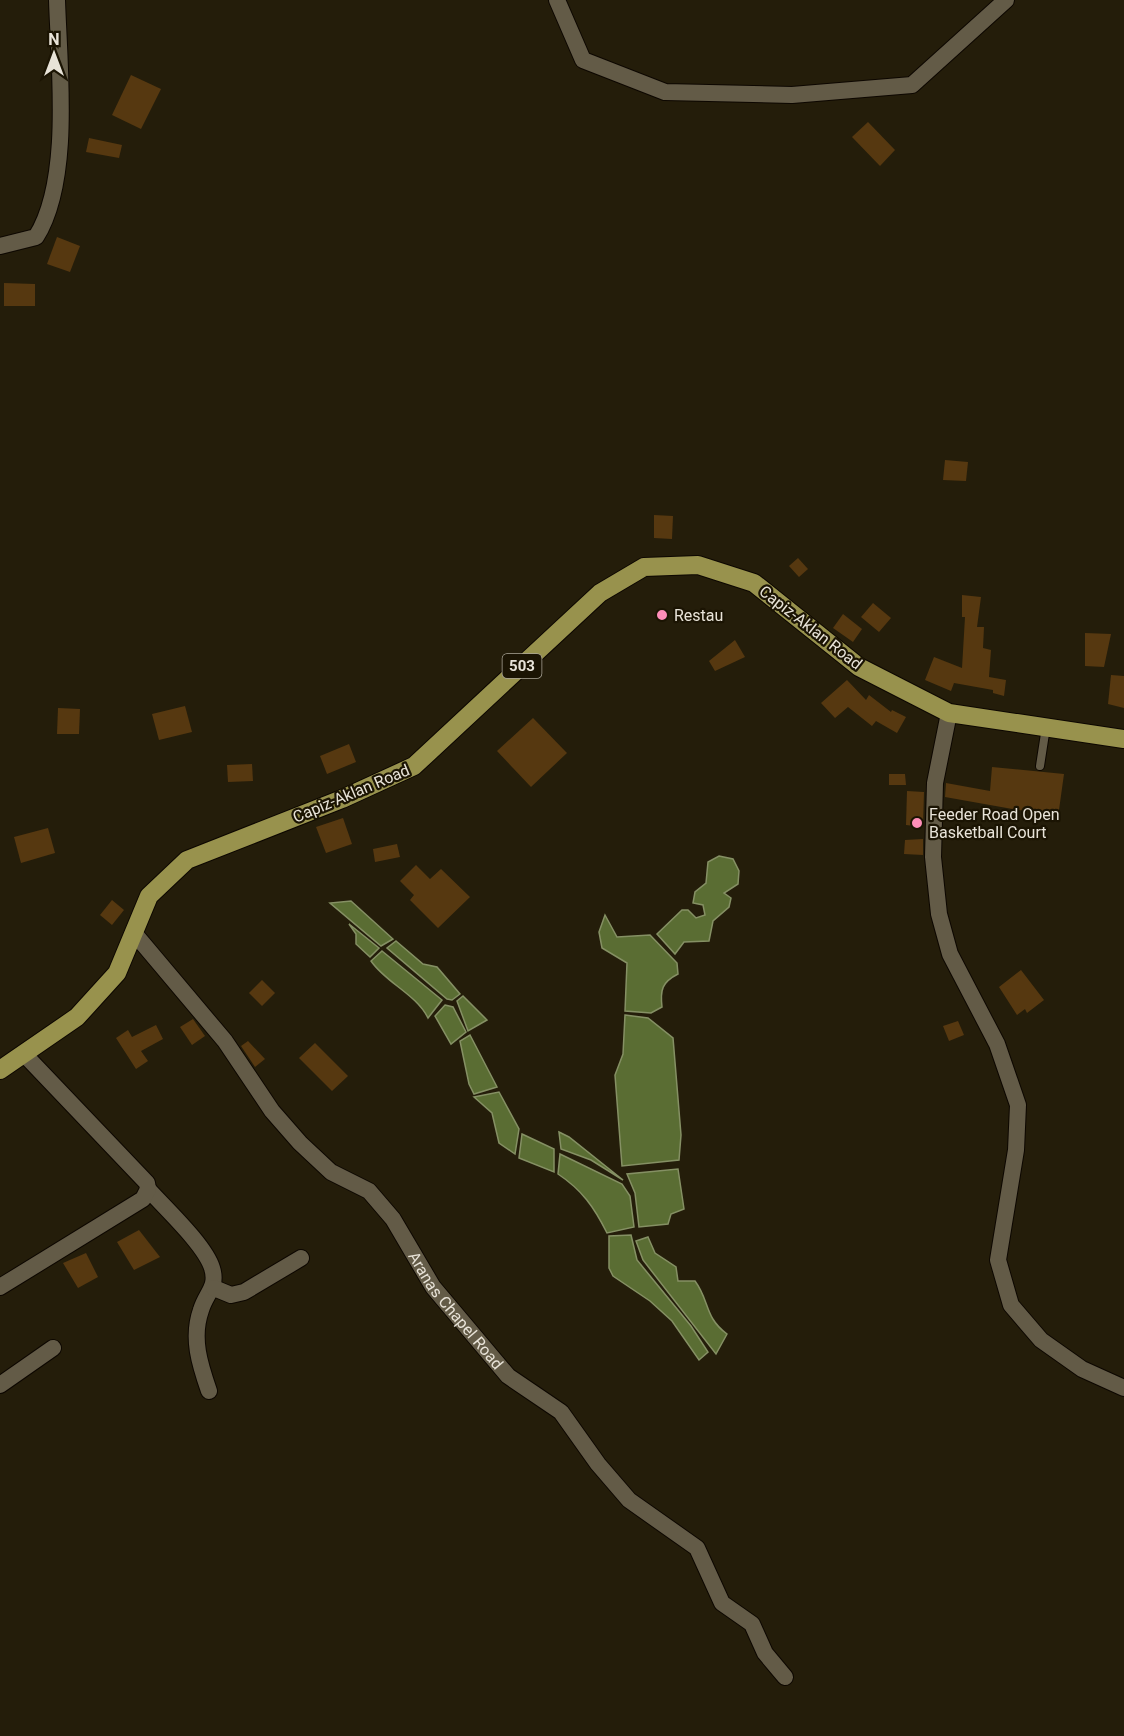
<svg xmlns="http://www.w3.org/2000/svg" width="1124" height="1736" viewBox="0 0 1124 1736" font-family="Roboto,sans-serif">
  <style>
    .water { fill: #5a6d33; stroke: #859064; stroke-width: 1.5 }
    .building { fill: #563810 }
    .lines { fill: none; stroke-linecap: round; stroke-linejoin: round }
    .lane-casing { stroke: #0d0700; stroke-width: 10 }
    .street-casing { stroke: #0d0700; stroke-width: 18 }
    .primary-casing { stroke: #0d0700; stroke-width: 20 }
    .lane { stroke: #635b47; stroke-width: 8 }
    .street { stroke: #635b47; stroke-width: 16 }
    .primary { stroke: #98924d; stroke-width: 18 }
    .poi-dot { fill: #ff8eb9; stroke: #1b1403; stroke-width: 2 }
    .labels { text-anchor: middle; stroke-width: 4.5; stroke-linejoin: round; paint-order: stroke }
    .shield { fill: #1b1403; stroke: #aaa598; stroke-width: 1.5 }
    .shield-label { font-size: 15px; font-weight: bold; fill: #e8e3d8 }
    .poi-label { font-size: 16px; fill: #e8e3d8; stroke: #1b1403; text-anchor: start }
    .street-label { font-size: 16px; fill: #e8e3d8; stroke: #1b1403 }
  </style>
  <rect width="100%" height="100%" fill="#241d0a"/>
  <g class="water">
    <polygon points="719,856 733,859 739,871 738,884 724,893 731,898 729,907 713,921 709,941 684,942 675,954 657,934 682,910 688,910 696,918 705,915 703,905 693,903 695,892 706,883 708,862"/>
    <polygon points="351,901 393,939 381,946 330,903"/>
    <path d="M 605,915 L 617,937 L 650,935 L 677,963 L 678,974 C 662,982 660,990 662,1007 L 651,1013 L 625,1011 L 627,963 L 602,948 L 599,932 Z"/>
    <polygon points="349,924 379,948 370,957 356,944 356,934"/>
    <polygon points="396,941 423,964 437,967 460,994 452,1000 447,999 387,948"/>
    <path d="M 382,951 L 442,1000 L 428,1018 C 416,994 386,983 371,961 Z"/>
    <polygon points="463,996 487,1020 468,1031 457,1001"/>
    <polygon points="445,1005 453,1007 466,1032 451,1044 435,1016"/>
    <polygon points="625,1015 648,1018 673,1038 681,1135 679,1160 622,1166 615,1075 623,1054"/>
    <polygon points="470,1035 497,1087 474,1094 469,1084 460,1041"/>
    <polygon points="499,1092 519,1129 515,1154 499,1143 492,1113 474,1097"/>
    <polygon points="559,1132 569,1137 623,1180 591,1160 561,1149"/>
    <polygon points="522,1134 554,1149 554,1172 519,1158"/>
    <path d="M 560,1154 L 622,1184 L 630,1196 L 634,1227 L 607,1233 C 594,1207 582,1190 558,1174 Z"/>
    <polygon points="678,1169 684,1209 671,1214 668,1224 639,1227 635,1193 627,1174"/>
    <polygon points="631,1235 637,1260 691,1326 708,1352 699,1360 672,1321 650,1301 613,1276 609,1268 609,1236"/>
    <path d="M 648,1237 L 655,1253 L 676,1267 L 678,1281 L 695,1281 C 710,1301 704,1317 727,1334 L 716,1354 L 643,1260 L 636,1241 Z"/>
  </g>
  <g class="building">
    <polygon points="131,75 161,89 141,129 112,115"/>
    <polygon points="868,122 895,150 880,166 852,137"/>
    <polygon points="89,138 122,145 119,158 86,152"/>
    <polygon points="57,237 80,246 70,272 47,264"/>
    <polygon points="4,283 35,284 35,306 4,306"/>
    <polygon points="945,460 968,462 966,481 943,480"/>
    <polygon points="654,515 673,516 672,539 654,538"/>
    <polygon points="798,558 808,569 799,577 789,566"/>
    <polygon points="962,595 981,597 977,627 984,627 983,648 991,650 989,677 1006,680 1004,696 993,693 993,690 954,683 951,691 925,680 934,657 962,668 965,617 962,617"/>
    <polygon points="873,603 891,618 879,632 861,617"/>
    <polygon points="843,614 862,629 853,642 833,628"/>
    <polygon points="1085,633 1111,634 1104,667 1085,666"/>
    <polygon points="735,640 745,657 715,671 709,661"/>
    <polygon points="1111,675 1124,676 1124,708 1108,704"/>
    <polygon points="847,680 866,700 869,695 891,712 892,710 906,717 897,733 876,721 872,726 848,707 835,718 821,703"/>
    <polygon points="185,706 192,732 159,740 152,714"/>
    <polygon points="58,708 80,709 79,734 57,734"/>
    <polygon points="533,718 567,753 531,787 497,751"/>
    <polygon points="349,744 356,762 327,774 320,756"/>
    <polygon points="252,764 253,781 228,782 227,765"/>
    <polygon points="992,767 1064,774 1058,817 945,797 946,783 990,791"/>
    <polygon points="889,774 905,774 906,785 889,785"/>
    <polygon points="907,791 924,792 923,827 906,825"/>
    <polygon points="343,818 352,844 326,853 316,827"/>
    <polygon points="48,828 55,853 21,863 14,837"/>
    <polygon points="923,839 923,855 904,854 905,840"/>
    <polygon points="397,844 400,857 375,862 373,849"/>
    <polygon points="416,865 430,879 441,869 470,897 438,928 410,900 414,895 400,881"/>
    <polygon points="112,900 124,910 112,925 100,915"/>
    <polygon points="1021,970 1044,1000 1027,1013 1025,1009 1017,1015 999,987"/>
    <polygon points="262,980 275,993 262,1006 249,993"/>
    <polygon points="193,1019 205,1036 192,1045 180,1027"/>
    <polygon points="958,1021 964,1035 949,1041 943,1026"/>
    <polygon points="156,1025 163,1039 141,1051 148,1061 136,1069 116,1038 128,1030 132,1037"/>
    <polygon points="248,1041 265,1059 255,1067 241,1046"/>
    <polygon points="315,1043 348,1076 332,1091 299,1058"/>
    <polygon points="139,1230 160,1257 134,1270 117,1242"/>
    <polygon points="86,1253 98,1277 78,1288 63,1263"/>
  </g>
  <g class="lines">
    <g class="lane-casing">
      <polyline id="lane" points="1040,766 1046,727"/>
    </g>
    <g class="street-casing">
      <g id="street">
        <polyline points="557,0 583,60 665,92 792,95 912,85 1006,0"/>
        <path d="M 0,246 L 36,237 C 72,180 59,67 57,0"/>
        <polyline points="949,713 935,783 933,857 939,914 950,954 997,1044 1018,1105 1016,1150 998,1260 1011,1305 1041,1340 1082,1369 1124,1388"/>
        <path id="s1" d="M 134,933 L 225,1041 L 272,1111 L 300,1143 L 331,1172 L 369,1191 L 393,1219 L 433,1287 L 508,1376 L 561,1412 L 598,1464 L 629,1500 L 697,1548 L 722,1603 L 752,1624 L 765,1653 L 785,1677"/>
        <path d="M 148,1189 C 165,1208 205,1245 212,1268 C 218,1287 206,1293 201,1310 C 191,1338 200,1365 209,1391"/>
        <polyline points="0,1287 143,1199 148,1189 147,1183 25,1055"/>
        <polyline points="214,1288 231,1295 244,1292 301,1258"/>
        <polyline points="0,1385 53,1348"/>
      </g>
    </g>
    <g class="primary-casing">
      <polyline id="primary" points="0,1070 77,1017 117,973 149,896 187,860 342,799 414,766 600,593 644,567 698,565 754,583 859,667 949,713 1124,739"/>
    </g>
    <use href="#lane" class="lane"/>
    <use href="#street" class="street"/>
    <use href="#primary" class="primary"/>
  </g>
  <g class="poi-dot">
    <circle cx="662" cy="615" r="6"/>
    <circle cx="917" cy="823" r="6"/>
  </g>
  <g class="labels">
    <rect class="shield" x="502.5" y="654" width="39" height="24" rx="4.5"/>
    <g class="shield-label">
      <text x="522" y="671">503</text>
    </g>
    <g class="poi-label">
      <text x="674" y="621">Restau</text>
      <text x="929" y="820">Feeder Road Open<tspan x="929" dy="18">Basketball Court</tspan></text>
    </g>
    <g class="street-label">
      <text transform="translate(811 627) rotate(38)" y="6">Capiz-Aklan Road</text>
      <text transform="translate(351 793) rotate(-23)" y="6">Capiz-Aklan Road</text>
      <text dy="6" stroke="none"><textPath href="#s1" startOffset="501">Aranas Chapel Road</textPath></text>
    </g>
  </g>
  <g transform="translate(54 54)" stroke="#1b1403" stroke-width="4.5" paint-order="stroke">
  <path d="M0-4.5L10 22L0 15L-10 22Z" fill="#e8e3d8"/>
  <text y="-9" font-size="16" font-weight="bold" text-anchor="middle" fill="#e8e3d8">N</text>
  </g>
</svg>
